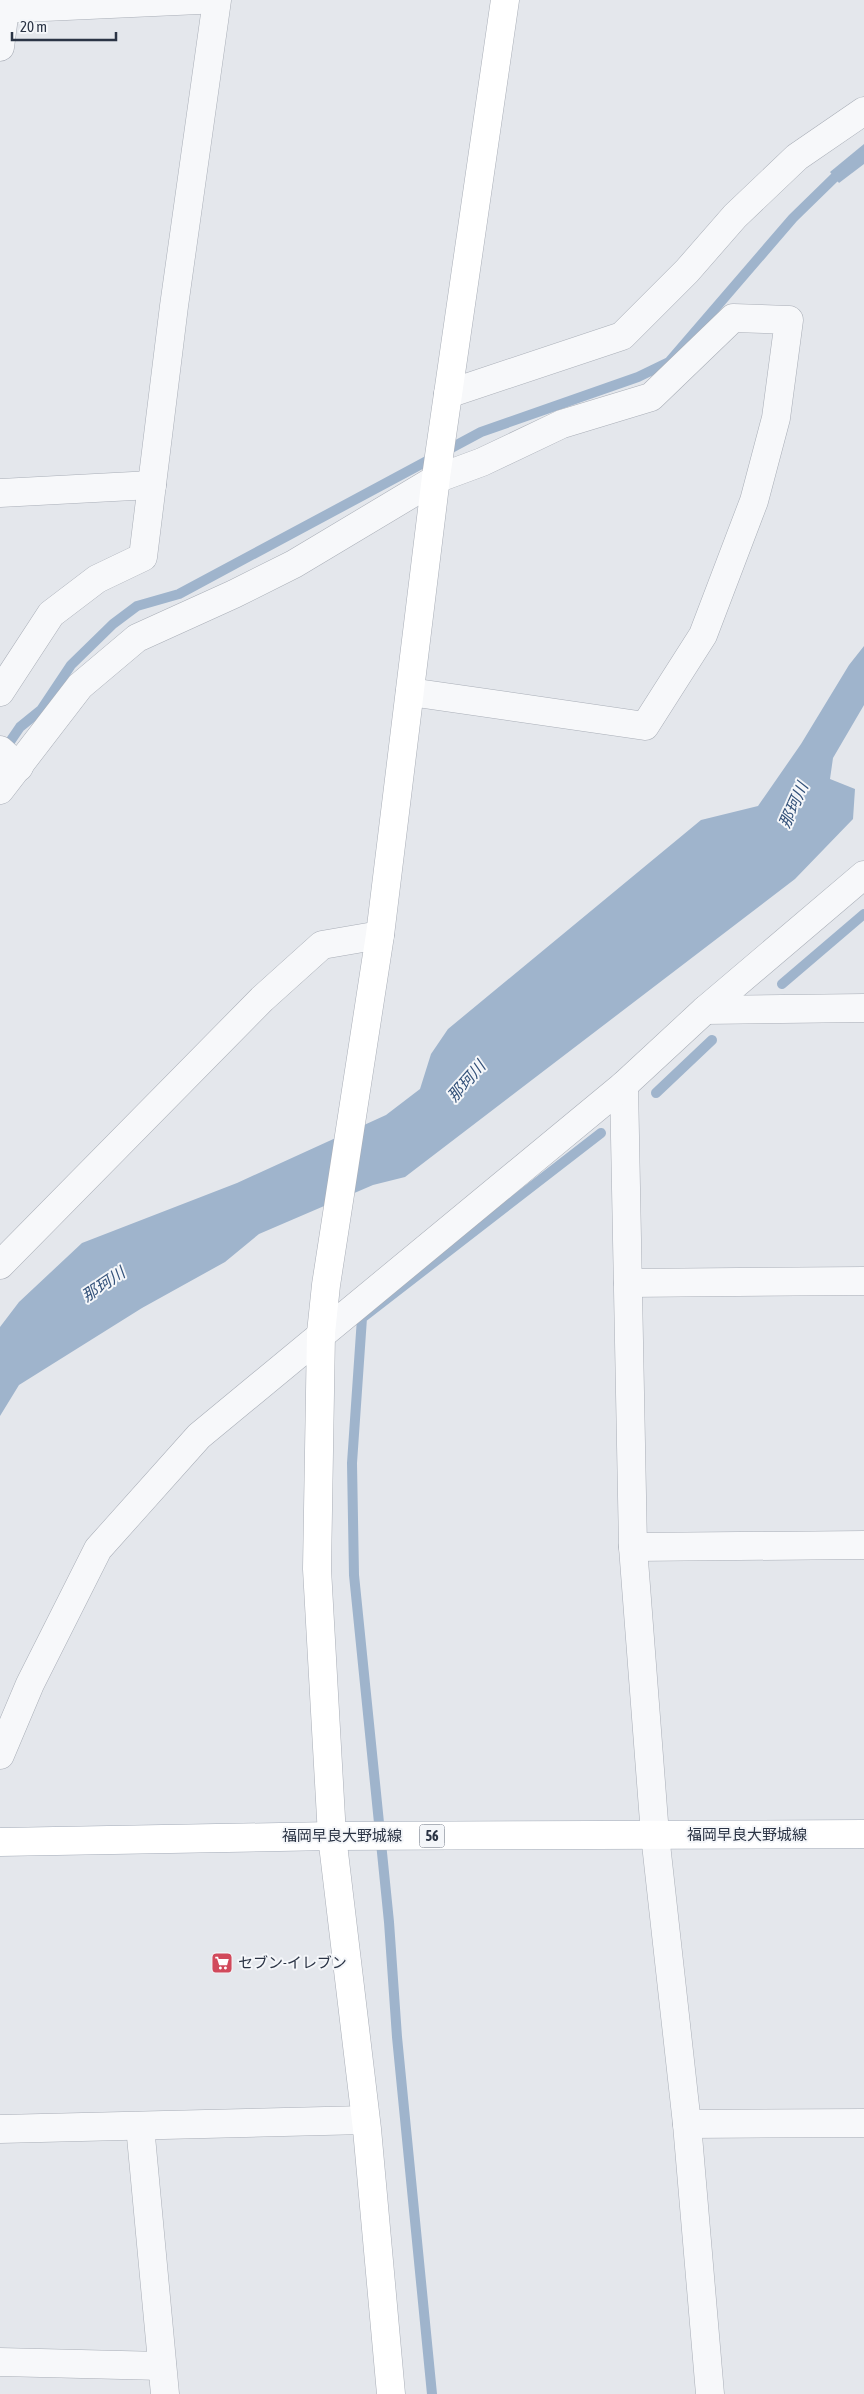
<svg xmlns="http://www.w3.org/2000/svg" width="864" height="2394" viewBox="0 0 864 2394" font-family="'Asap Condensed','Noto Sans JP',sans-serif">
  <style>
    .water { fill: #9fb4cc }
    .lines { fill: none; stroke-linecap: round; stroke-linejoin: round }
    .stream { stroke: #9fb4cc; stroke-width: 10 }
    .street-casing { stroke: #a9aeb7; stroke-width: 29 }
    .secondary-casing { stroke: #a9aeb7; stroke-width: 29 }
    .primary-casing { stroke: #a3abb8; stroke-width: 29 }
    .street { stroke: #f7f8fa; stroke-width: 28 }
    .secondary { stroke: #fff; stroke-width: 28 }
    .primary { stroke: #fff; stroke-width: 28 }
    .labels { text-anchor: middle; stroke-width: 4; stroke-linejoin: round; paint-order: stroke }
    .shield { fill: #f4f6f9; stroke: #676e7b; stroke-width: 1 }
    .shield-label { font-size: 14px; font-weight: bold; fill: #2b3445 }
    .street-label { font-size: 15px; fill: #2b3445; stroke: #f4f6f9 }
    .poi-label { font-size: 15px; fill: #2b3445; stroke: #f4f6f9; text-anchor: start }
    .water-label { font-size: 16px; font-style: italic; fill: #34527a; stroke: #f4f6f9 }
  </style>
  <rect width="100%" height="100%" fill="#e4e7ec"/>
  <g class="water">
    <polygon points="864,144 864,164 839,183 830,172"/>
    <polygon points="864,646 864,705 833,758 830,779 855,789 853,819 795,879 405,1177 373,1185 259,1234 225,1262 142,1308 19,1385 0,1416 0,1327 19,1302 82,1243 237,1183 386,1115 420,1089 431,1054 448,1029 701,820 758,806 801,744 849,665"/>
  </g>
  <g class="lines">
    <g class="stream">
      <polyline points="3,752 20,727 41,710 71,665 113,624 137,606 179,594 481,432 638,377 669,362 793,218 834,178 864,155"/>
      <polyline points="782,984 864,914"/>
      <polyline points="656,1093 712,1040"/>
      <polyline points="432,2394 397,2037 389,1922 354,1575 352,1463 362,1318 601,1133"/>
    </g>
    <g class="street-casing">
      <g id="street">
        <polyline points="0,9 199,0"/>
        <polyline points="0,47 5,9"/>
        <polyline points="448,394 622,336 687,271 735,216 797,157 864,111"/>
        <polyline points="0,493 152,485"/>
        <polyline points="0,692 51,614 97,579 143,557 174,306 217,0"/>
        <polyline points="0,750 19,767"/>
        <polyline points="0,790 80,686 137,638 234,594 294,564 436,479 482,462 562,424 651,397 733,318 789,320 776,418 754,501 703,635 645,726 410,692"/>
        <polyline points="705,1010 864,1008"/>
        <polyline points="624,1085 633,1547 655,1835 687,2124 710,2394"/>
        <polyline points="0,1265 262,999 322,945 380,935"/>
        <polyline points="628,1283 864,1281"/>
        <polyline points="633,1547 864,1545"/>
        <polyline points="0,1755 30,1684 98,1549 199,1436 624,1085 705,1010 864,875"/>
        <polyline points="687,2124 864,2123"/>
        <polyline points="140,2126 165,2394"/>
        <polyline points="0,2129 365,2120"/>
        <polyline points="0,2362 162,2366"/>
      </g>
    </g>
    <g class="secondary-casing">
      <polyline id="secondary" points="391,2394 367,2129 332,1836 317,1569 321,1333 326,1285 380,935 436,477 505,0"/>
    </g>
    <g class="primary-casing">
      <polyline id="primary" points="0,1842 332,1836 864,1834"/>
    </g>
    <use href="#street" class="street"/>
    <use href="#secondary" class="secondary"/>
    <use href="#primary" class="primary"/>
  </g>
  <defs>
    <g id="supermarket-square" transform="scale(1.125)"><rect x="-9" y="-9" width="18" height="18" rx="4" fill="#d1495b" stroke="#f4f6f9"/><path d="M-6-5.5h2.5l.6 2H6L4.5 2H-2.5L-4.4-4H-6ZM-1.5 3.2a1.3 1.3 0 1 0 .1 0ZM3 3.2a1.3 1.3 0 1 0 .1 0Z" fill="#fff"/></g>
  </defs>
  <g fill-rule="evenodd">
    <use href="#supermarket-square" x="222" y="1963"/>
  </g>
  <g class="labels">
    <rect class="shield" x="419.5" y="1824.5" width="25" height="23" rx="4"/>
    <g class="shield-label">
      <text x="432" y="1841">56</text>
    </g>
    <g class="street-label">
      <text x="747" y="1840">福岡早良大野城線</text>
      <text x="342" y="1841">福岡早良大野城線</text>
    </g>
    <g class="poi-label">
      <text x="238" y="1968">セブン-イレブン</text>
    </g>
    <g class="water-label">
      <text transform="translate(793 805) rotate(-66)" y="6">那珂川</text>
      <text transform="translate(466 1081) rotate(-49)" y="6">那珂川</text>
      <text transform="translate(103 1284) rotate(-34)" y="6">那珂川</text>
    </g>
  </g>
  <path d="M12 32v8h104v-8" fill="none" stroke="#2b3445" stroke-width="2.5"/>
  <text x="20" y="32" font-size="15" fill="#2b3445" stroke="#f4f6f9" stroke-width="4" paint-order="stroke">20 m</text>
</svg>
